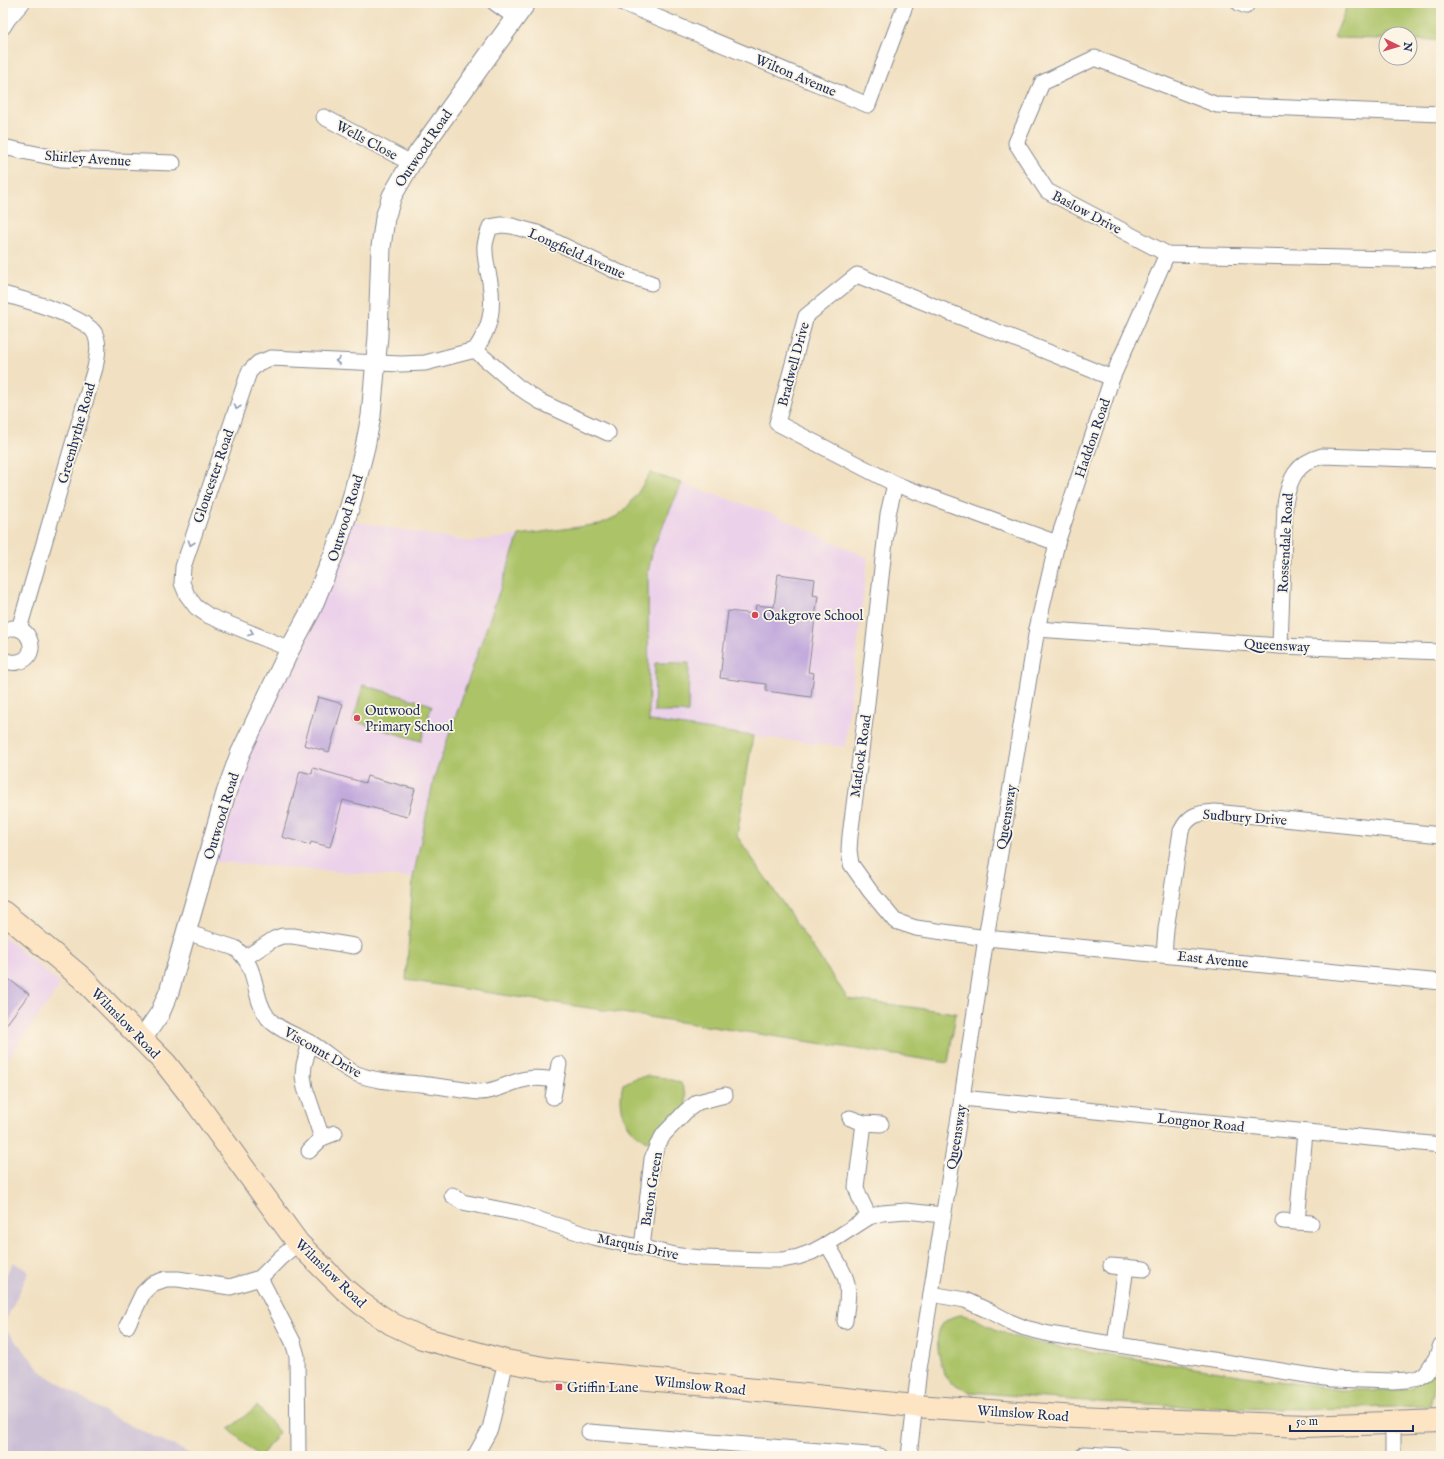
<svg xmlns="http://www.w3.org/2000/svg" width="1444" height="1459" viewBox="0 0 1444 1459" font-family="'IM FELL English',serif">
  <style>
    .built { fill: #ecd1ea }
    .industrial { fill: #cbbfd5 }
    .green { fill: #acc368; stroke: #647963 }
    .building { fill: #bea5dc }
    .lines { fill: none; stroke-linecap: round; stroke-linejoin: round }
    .minor-casing { stroke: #868890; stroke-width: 17 }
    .tertiary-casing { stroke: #868890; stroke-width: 21 }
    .secondary-casing { stroke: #868890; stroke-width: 24 }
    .minor { stroke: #fff; stroke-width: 15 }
    .tertiary { stroke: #fff; stroke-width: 19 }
    .secondary { stroke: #fde5c4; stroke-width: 22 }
    .oneway { stroke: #8d97ae }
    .poi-dot { fill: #d1495b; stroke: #fcf5e5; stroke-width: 1.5 }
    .labels { text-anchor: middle; stroke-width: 3.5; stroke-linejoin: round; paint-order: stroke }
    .street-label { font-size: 14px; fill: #1b2f5e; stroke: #fcf5e5 }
    .poi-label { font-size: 14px; fill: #1b2f5e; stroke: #fcf5e5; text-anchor: start }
  </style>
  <rect width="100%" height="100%" fill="#fcf5e5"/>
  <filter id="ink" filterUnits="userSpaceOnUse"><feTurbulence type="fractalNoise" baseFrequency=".025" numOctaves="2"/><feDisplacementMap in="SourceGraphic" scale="8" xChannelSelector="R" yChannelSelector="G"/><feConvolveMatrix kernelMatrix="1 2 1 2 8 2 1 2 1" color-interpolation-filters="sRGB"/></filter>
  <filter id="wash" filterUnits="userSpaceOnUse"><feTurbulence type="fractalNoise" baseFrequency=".012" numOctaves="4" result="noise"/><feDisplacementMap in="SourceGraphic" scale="16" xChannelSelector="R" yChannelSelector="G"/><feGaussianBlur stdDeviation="0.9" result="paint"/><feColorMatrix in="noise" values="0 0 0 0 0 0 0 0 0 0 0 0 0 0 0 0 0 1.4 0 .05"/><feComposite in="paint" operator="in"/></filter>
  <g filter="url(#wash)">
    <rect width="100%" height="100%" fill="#f1e0c1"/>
    <g class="built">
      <polygon points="682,483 775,515 868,558 845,747 753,736 650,721 648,573 653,548"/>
      <polygon points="347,520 471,542 519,535 434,778 413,878 207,861 236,767"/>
      <polygon points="3,936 56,980 58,982 59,987 3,1065"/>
    </g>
    <polygon class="industrial" points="13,1262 29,1272 3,1326 43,1373 111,1416 195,1456 3,1456 3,1282"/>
    <g class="green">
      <polygon points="1348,3 1441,3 1441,40 1410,40 1410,34 1386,34 1386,39 1334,38"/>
      <path d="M 650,473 L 682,483 L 653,548 L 648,573 L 649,723 L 650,721 L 753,736 L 737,836 L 848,999 L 956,1013 L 948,1063 L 406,980 L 413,878 L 434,778 L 519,535 L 600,524 C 606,521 612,519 617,516 C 630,508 642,486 650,473 Z"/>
      <polygon points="655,663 689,663 688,712 654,712"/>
      <polygon points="363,685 432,705 421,741 353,721"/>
      <path d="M 648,1076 L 666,1078 L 681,1083 L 686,1096 L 686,1111 L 657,1146 C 649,1142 639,1138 633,1131 C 621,1119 619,1099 623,1084 L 636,1078 Z"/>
      <path d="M 961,1315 C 975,1316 983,1324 995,1329 C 1009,1336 1023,1339 1037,1343 L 1251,1377 L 1340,1390 L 1397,1390 L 1413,1387 L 1439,1365 L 1430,1406 C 1361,1408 1293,1410 1224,1408 C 1139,1406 1055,1399 970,1392 C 962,1389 952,1385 946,1378 C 943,1374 943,1367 941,1363 C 935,1343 934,1318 961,1315 Z"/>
      <polygon points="257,1406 279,1432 261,1456 258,1456 229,1429"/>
    </g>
    <g id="blocks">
      <g class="building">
        <polygon points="778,574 815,579 813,595 818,596 808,672 814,673 811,697 766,691 766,684 720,678 728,611 755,614 756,605 774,607"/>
        <polygon points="318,697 343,704 329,752 304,745"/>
        <polygon points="313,768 365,783 367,776 415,789 407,817 343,800 330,847 311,842 310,845 282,837 300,771 312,774"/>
        <polygon points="3,975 29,994 3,1029"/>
      </g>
    </g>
  </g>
  <g filter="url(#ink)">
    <use href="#blocks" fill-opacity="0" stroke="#868890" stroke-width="1"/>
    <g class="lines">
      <g class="minor-casing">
        <g id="minor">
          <polyline points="495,3 516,18"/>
          <polyline points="623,3 868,105 906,3"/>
          <polyline points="1239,3 1246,6"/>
          <polyline points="3,27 8,19 22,3"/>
          <polyline points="1441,114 1217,105 1095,58 1042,83 1016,143 1047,191 1167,254 1441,260"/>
          <polyline points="324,117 411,163"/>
          <polyline points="3,147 61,159 173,163"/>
          <path d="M 3,294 C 22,299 87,317 95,334 C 100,345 97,357 95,368 L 19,629"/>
          <polyline points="475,350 517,386 539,401 608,433"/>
          <polyline points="895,484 888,514 866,712 850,836 849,850 851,864 870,891 895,921 916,928 986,938 1441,982"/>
          <polyline points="1057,543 895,484 777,423 806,316 857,275 1112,378"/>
          <polyline points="1037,629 1057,543 1112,378 1167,254"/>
          <path d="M 3,632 C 27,615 44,657 18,662 C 12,663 7,662 3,659"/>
          <path d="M 1280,646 L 1285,504 C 1289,479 1296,463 1322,456 L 1441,460"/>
          <path d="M 290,649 L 209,616 L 196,607 L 187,595 L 182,583 L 183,567 L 249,372 L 258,363 L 271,358 L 401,364 L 425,363 L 475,350 C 491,327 494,310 490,282 C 488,270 484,258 485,245 C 486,239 488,233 490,227 L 502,225 L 512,226 L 537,233 L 618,272 L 651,283"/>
          <path d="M 186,932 L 235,948 C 260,968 251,995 268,1018 C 278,1030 296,1035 309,1042 C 326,1051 340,1067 357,1074 C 377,1082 400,1082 420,1084 C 440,1086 460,1090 480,1092 C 497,1092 511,1081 527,1079 C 537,1077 546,1079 556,1080"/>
          <path d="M 1164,955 L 1166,929 L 1181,831 C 1189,815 1197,813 1215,812 L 1441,835"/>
          <polyline points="245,958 274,939 282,936 293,936 354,946"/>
          <polyline points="310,1042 304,1065 303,1076 305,1088 322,1138"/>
          <polyline points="553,1097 559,1064"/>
          <polyline points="962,1098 1441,1145"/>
          <polyline points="850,1118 864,1123 881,1124"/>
          <polyline points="864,1123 856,1187 859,1196 869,1217"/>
          <polyline points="309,1151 322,1138 335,1133"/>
          <polyline points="452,1195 462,1202 518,1213 593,1237 680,1256 702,1258 765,1260 782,1260 798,1257 812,1252 827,1244 869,1217 882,1213 906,1211 943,1215"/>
          <polyline points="1283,1221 1311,1223"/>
          <polyline points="1297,1222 1305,1132"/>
          <path d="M 827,1244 C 834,1256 842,1267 846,1280 C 850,1293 846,1308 845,1321"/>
          <polyline points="642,1248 652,1159 657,1146 664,1134 686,1111 698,1102 725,1095"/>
          <polyline points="1111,1266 1144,1269"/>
          <polyline points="260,1278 293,1342 297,1356 298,1456"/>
          <polyline points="931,1294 965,1300 989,1311 1010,1322 1025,1328 1049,1334 1332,1379 1393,1381 1408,1380 1419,1378 1426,1373 1436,1358 1441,1345"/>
          <polyline points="127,1326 143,1293 152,1284 166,1279 178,1279 230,1287 260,1278 280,1258 298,1243"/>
          <polyline points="1115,1344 1126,1267"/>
          <polyline points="1393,1424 1393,1456"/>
          <polyline points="589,1432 880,1456"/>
          <polyline points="1084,1454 1122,1456"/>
          <polyline points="475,1456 490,1429 506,1361"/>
          <polyline points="909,1456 919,1369 962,1098 986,938 1037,629 1280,646 1441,652"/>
        </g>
      </g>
      <g class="tertiary-casing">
        <polyline id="tertiary" points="142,1039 160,1013 169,992 226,793 240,754 290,649 311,610 335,551 350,506 365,447 371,416 378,336 381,247 385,218 392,196 411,163 526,3"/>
      </g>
      <g class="secondary-casing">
        <polyline id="secondary" points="3,912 82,978 166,1064 195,1101 298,1243 343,1288 362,1304 392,1324 422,1338 506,1361 549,1369 915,1406 1076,1417 1306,1426 1441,1421"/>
      </g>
      <use href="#minor" class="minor"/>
      <use href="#tertiary" class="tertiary"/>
      <use href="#secondary" class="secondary"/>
    </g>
    <defs><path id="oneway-chevron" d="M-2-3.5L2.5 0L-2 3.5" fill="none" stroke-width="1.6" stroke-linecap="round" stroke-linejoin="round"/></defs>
    <g class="oneway">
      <use href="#oneway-chevron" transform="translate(338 361) rotate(-177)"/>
      <use href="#oneway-chevron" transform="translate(237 407) rotate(109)"/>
      <use href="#oneway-chevron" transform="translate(191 543) rotate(109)"/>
      <use href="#oneway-chevron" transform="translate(251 633) rotate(22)"/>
    </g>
  </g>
  <g class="poi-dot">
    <circle cx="755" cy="615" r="4"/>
    <circle cx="357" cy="718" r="4"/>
    <rect x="555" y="1383" width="8" height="8" rx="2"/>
  </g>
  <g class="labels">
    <g class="street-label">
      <text transform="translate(796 75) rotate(23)" y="5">Wilton Avenue</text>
      <text transform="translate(367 140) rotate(28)" y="5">Wells Close</text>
      <text transform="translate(423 148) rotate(-56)" y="5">Outwood Road</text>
      <text transform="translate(88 158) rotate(4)" y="5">Shirley Avenue</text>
      <text transform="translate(1087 212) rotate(28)" y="5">Baslow Drive</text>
      <text transform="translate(577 253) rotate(24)" y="5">Longfield Avenue</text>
      <text transform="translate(793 364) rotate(-75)" y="5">Bradwell Drive</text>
      <text transform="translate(76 433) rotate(-74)" y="5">Greenhythe Road</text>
      <text transform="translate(1092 438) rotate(-71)" y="5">Haddon Road</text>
      <text transform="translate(213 476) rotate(-71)" y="5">Gloucester Road</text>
      <text transform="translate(345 518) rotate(-73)" y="5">Outwood Road</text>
      <text transform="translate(1285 543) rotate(-87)" y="5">Rossendale Road</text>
      <text transform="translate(1277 645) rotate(3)" y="5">Queensway</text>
      <text transform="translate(860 756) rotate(-82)" y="5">Matlock Road</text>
      <text transform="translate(221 816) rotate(-73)" y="5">Outwood Road</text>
      <text transform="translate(1006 817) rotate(-81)" y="5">Queensway</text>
      <text transform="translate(1245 817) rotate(4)" y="5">Sudbury Drive</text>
      <text transform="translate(1213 959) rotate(6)" y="5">East Avenue</text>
      <text transform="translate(126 1023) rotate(46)" y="5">Wilmslow Road</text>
      <text transform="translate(323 1052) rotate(30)" y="5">Viscount Drive</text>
      <text transform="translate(1201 1122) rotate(6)" y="5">Longnor Road</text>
      <text transform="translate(956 1137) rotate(-81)" y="5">Queensway</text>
      <text transform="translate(651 1189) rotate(-81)" y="5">Baron Green</text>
      <text transform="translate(638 1246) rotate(12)" y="5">Marquis Drive</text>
      <text transform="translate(331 1273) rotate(44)" y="5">Wilmslow Road</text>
      <text transform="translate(700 1385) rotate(6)" y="5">Wilmslow Road</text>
      <text transform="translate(1023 1413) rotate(4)" y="5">Wilmslow Road</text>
    </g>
    <g class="poi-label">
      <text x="763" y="620">Oakgrove School</text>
      <text x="365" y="715">Outwood<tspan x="365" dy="16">Primary School</tspan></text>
      <text x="567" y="1392">Griffin Lane</text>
    </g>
  </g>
  <rect width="1444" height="1459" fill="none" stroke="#fcf5e5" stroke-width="16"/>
  <g transform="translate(1398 46) rotate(95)"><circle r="19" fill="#fcf5e5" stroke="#a2a6af"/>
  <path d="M0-3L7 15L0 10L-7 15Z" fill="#d1495b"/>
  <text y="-6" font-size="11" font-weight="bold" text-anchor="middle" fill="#1b2f5e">N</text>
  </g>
  <path d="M1290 1425v6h123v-6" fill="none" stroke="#1b2f5e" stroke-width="2"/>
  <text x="1296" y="1425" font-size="12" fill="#1b2f5e" stroke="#fcf5e5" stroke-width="3" paint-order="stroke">50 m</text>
</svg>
